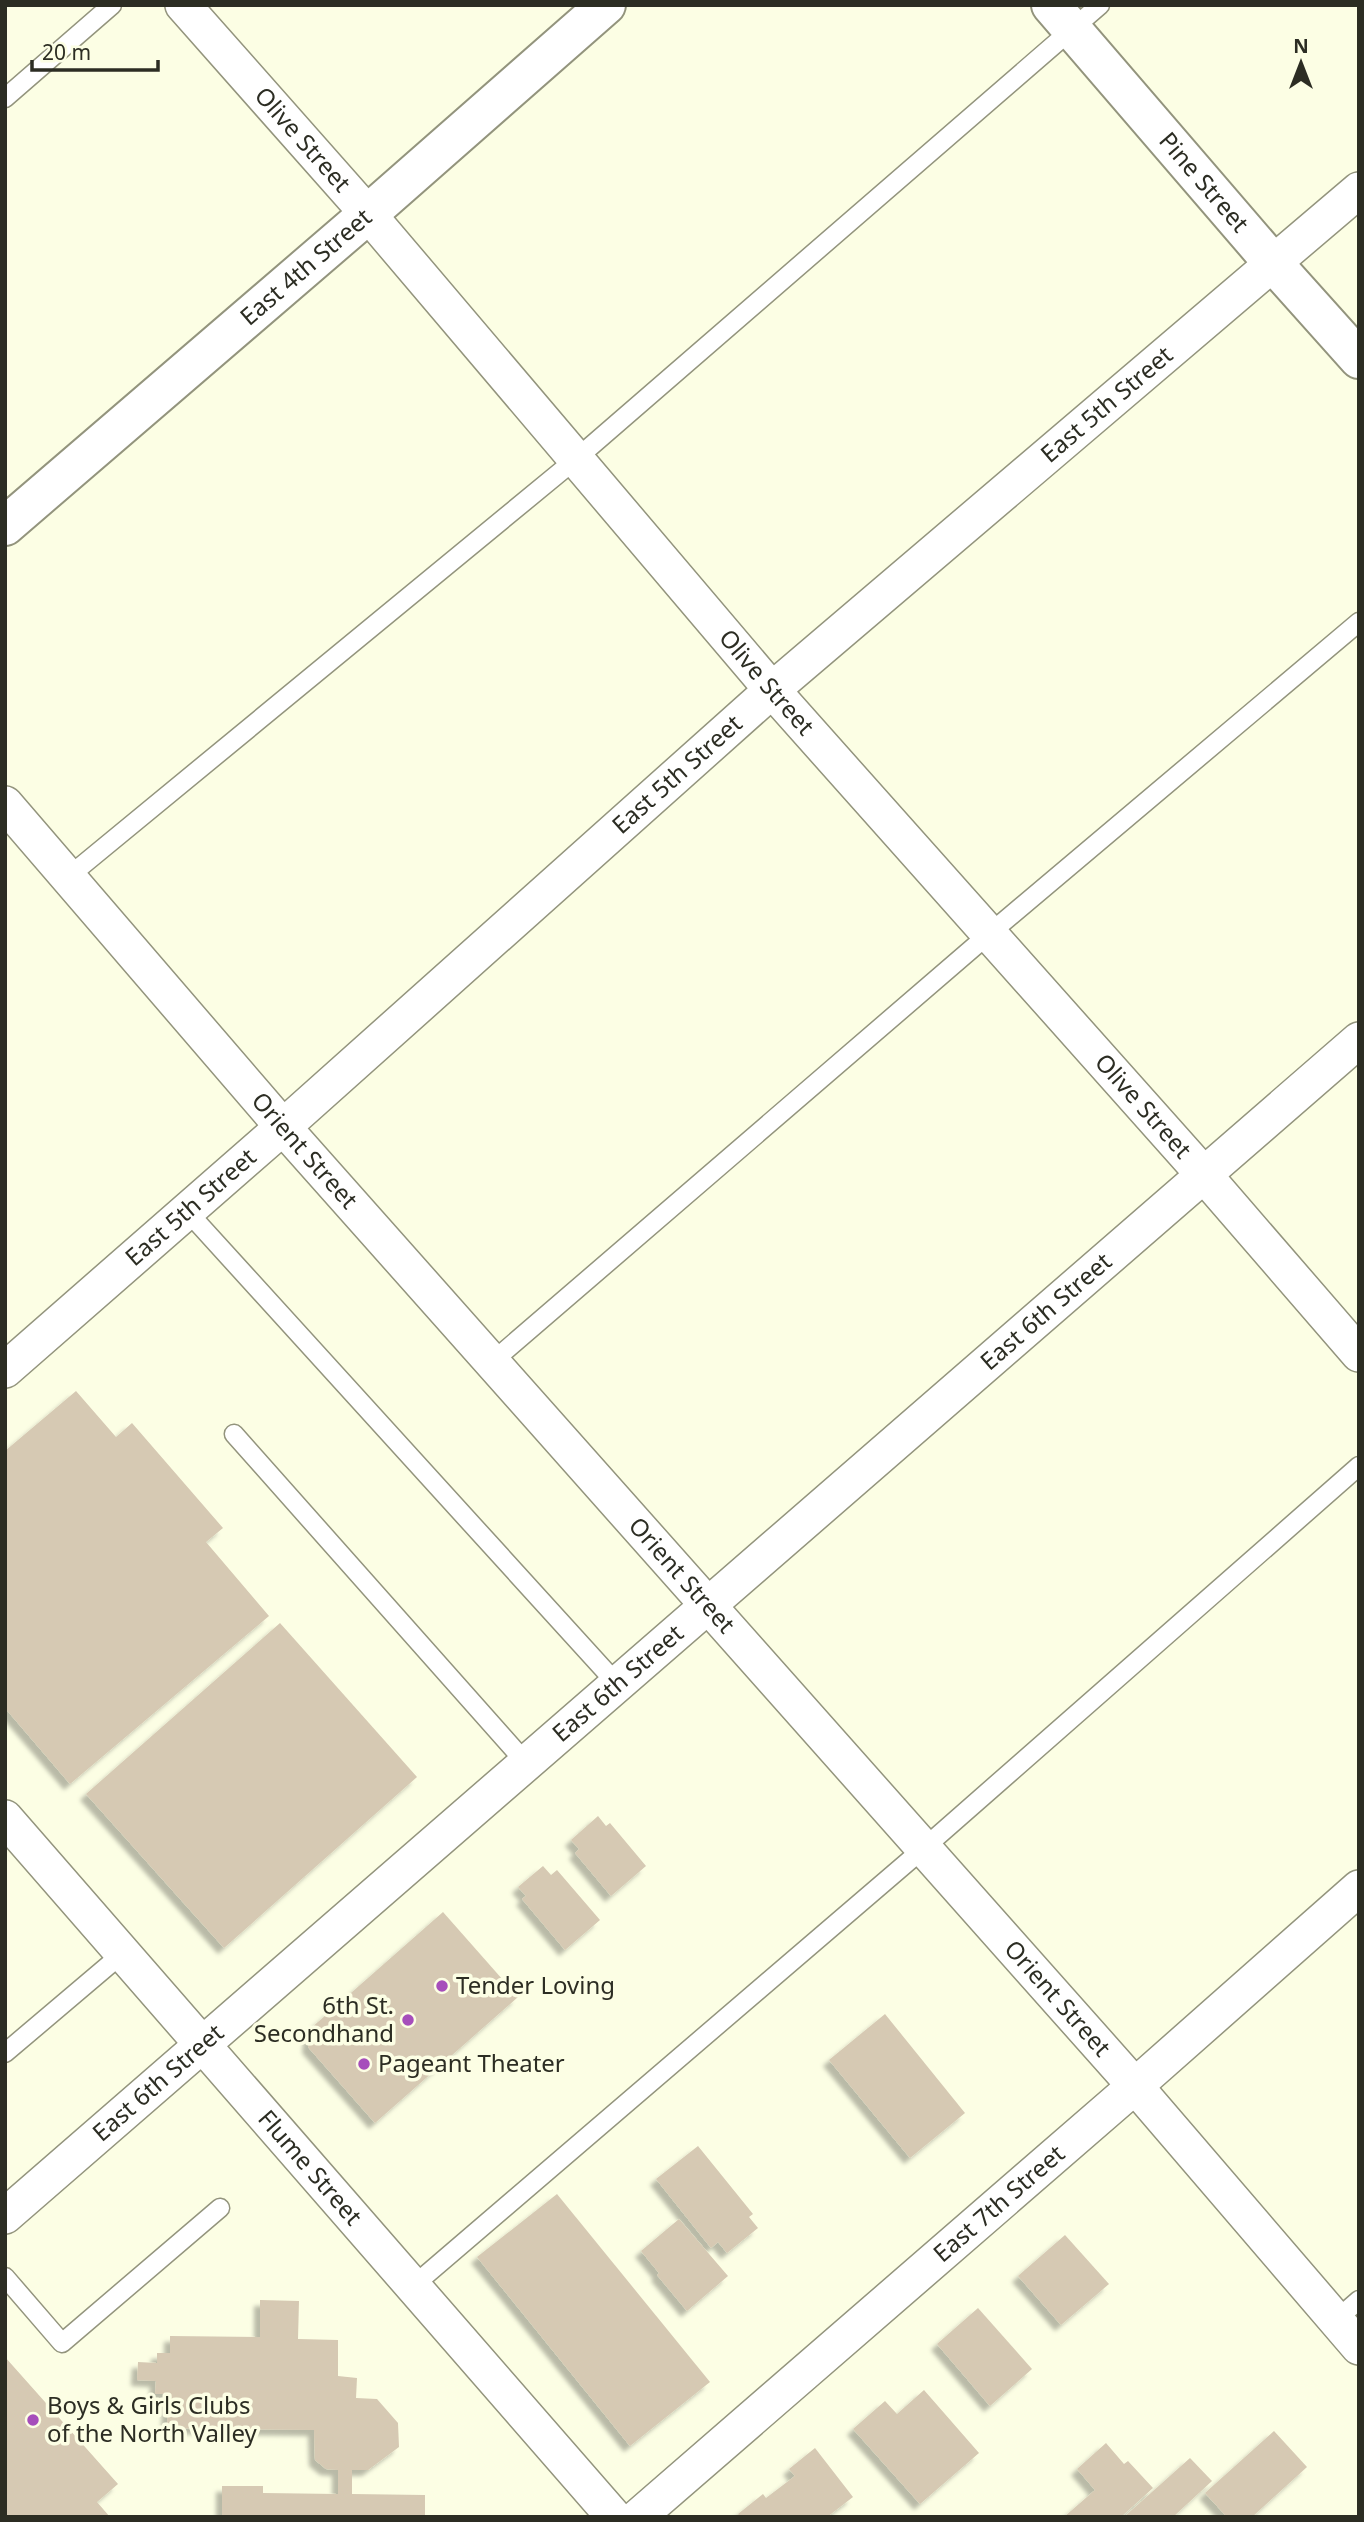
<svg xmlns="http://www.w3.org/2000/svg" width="1364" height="2522" viewBox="0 0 1364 2522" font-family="'Noto Sans',sans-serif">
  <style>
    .building { fill: #d6c9b3; filter: url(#shadow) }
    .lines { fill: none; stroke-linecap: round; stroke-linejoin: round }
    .service-casing { stroke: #93947d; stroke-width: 21 }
    .minor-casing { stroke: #93947d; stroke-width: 38 }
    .tertiary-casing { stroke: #93947d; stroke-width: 42 }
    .service { stroke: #fff; stroke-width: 18 }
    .minor { stroke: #fff; stroke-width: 35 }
    .tertiary { stroke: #fff; stroke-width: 38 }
    .poi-dot { fill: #a64ebb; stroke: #fcfee4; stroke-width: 2.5 }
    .labels { text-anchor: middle; stroke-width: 7; stroke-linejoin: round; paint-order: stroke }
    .street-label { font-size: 24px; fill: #2c2d23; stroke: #fcfee4 }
    .poi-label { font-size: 24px; fill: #2c2d23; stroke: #fcfee4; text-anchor: start }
  </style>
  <defs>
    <filter id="shadow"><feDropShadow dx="-6" dy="6" stdDeviation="2" flood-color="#0004"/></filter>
  </defs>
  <rect width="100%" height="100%" fill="#fcfee4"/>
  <g class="building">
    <polygon points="76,1391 116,1437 132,1423 223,1528 206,1542 269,1616 70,1784 5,1708 5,1451"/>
    <polygon points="280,1623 417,1777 224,1948 86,1794"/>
    <polygon points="598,1816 606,1826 610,1823 646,1866 611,1896 575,1853 579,1849 571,1840"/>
    <polygon points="543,1866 551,1875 557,1870 600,1920 565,1950 522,1899 526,1896 518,1887"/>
    <polygon points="443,1912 518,1997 375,2123 308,2047 310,2029"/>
    <polygon points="885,2014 965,2113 910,2158 829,2060"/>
    <polygon points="698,2146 753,2214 749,2217 758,2228 727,2253 718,2242 711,2248 656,2179"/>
    <polygon points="557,2194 710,2382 630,2446 477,2257"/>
    <polygon points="679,2219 728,2276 687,2311 657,2275 659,2273 641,2251"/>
    <polygon points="1065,2235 1109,2284 1061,2325 1018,2276"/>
    <polygon points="260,2300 299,2301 298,2339 338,2340 338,2376 357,2378 356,2398 377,2399 398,2423 399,2447 368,2470 352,2470 352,2494 425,2495 425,2517 222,2517 222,2486 263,2486 263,2493 338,2494 338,2470 326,2469 315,2460 314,2430 167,2428 168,2394 155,2394 156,2381 137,2380 138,2362 157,2363 157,2353 170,2353 170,2336 260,2337"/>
    <polygon points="978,2308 1032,2369 990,2406 937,2344"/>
    <polygon points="5,2357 118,2484 97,2502 110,2517 5,2517"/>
    <polygon points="924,2390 979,2453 920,2504 853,2429 885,2401 897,2414"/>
    <polygon points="1274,2431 1307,2467 1252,2517 1227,2517 1205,2493"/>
    <polygon points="1106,2443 1124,2464 1128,2461 1153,2488 1121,2517 1064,2517 1095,2490 1077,2469"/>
    <polygon points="815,2448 853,2497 827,2517 740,2517 738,2514 763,2494 766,2498 795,2476 789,2469"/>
    <polygon points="1190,2458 1212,2481 1173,2517 1124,2517"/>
  </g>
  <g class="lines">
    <g class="service-casing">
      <g id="service">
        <polyline points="5,98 112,5"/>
        <polyline points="68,877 576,459 1100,5"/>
        <polyline points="187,1211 618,1685"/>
        <polyline points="492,1362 989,934 1359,622"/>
        <polyline points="234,1434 527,1764"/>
        <polyline points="5,2053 123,1953"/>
        <polyline points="5,2277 62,2343 220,2208"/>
        <polyline points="413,2286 924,1848 1359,1466"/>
        <polyline points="1336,2320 1359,2300"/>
      </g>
    </g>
    <g class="minor-casing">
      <g id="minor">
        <path id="s1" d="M 183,5 L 368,214 L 772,690 L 1205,1176 L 1359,1354"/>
        <path id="s2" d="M 5,804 L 283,1127 L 1135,2086 L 1359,2347"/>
        <path id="s3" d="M 5,1370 L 283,1127 L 772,690 L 1359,190"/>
        <path id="s4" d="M 5,1818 L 614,2517"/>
        <path id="s5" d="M 5,2216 L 1359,1040"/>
        <path id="s6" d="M 638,2517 L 1135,2086 L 1359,1888"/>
      </g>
    </g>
    <g class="tertiary-casing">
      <g id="tertiary">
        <path id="s7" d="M 1051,5 L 1273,263 L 1359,359"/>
        <path id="s8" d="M 5,526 L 368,214 L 606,5"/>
      </g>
    </g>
    <use href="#service" class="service"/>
    <use href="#minor" class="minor"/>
    <use href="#tertiary" class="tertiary"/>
  </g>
  <g class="poi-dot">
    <circle cx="442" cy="1986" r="7"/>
    <circle cx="408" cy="2020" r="7"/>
    <circle cx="364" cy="2064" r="7"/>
    <circle cx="33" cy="2420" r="7"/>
  </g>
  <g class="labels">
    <g class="street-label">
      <text dy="8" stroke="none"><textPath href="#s1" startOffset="180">Olive Street</textPath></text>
      <text dy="8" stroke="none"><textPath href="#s7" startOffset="234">Pine Street</textPath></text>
      <text dy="8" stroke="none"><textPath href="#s8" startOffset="397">East 4th Street</textPath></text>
      <text dy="8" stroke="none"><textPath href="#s3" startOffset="1465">East 5th Street</textPath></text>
      <text dy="8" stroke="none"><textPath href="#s1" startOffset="894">Olive Street</textPath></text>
      <text dy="8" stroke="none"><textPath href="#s3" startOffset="898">East 5th Street</textPath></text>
      <text dy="8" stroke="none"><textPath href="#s1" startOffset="1461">Olive Street</textPath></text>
      <text dy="8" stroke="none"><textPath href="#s2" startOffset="458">Orient Street</textPath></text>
      <text dy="8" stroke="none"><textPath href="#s3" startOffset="247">East 5th Street</textPath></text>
      <text dy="8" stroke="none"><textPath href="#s5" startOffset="1379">East 6th Street</textPath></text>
      <text dy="8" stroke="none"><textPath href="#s2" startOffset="1026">Orient Street</textPath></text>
      <text dy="8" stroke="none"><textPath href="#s5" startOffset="812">East 6th Street</textPath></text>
      <text dy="8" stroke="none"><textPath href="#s2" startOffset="1592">Orient Street</textPath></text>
      <text dy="8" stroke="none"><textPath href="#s5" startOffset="203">East 6th Street</textPath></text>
      <text dy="8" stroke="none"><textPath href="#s4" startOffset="464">Flume Street</textPath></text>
      <text dy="8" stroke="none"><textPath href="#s6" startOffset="478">East 7th Street</textPath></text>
    </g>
    <g class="poi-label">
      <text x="456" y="1994">Tender Loving</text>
      <text x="394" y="2014" text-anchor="end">6th St.<tspan x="394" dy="28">Secondhand</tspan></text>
      <text x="378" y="2072">Pageant Theater</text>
      <text x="47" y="2414">Boys &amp; Girls Clubs<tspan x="47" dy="28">of the North Valley</tspan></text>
    </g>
  </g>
  <rect width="1364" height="2522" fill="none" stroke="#2c2d23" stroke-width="14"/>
  <g transform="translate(1301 63)" stroke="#fcfee4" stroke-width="5" paint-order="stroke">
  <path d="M0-5L12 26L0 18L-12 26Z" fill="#2c2d23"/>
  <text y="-10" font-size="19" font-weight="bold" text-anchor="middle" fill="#2c2d23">N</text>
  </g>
  <path d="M32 60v10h126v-10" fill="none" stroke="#2c2d23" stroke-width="3.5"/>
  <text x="42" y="60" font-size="21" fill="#2c2d23" stroke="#fcfee4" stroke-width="5" paint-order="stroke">20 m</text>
</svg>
